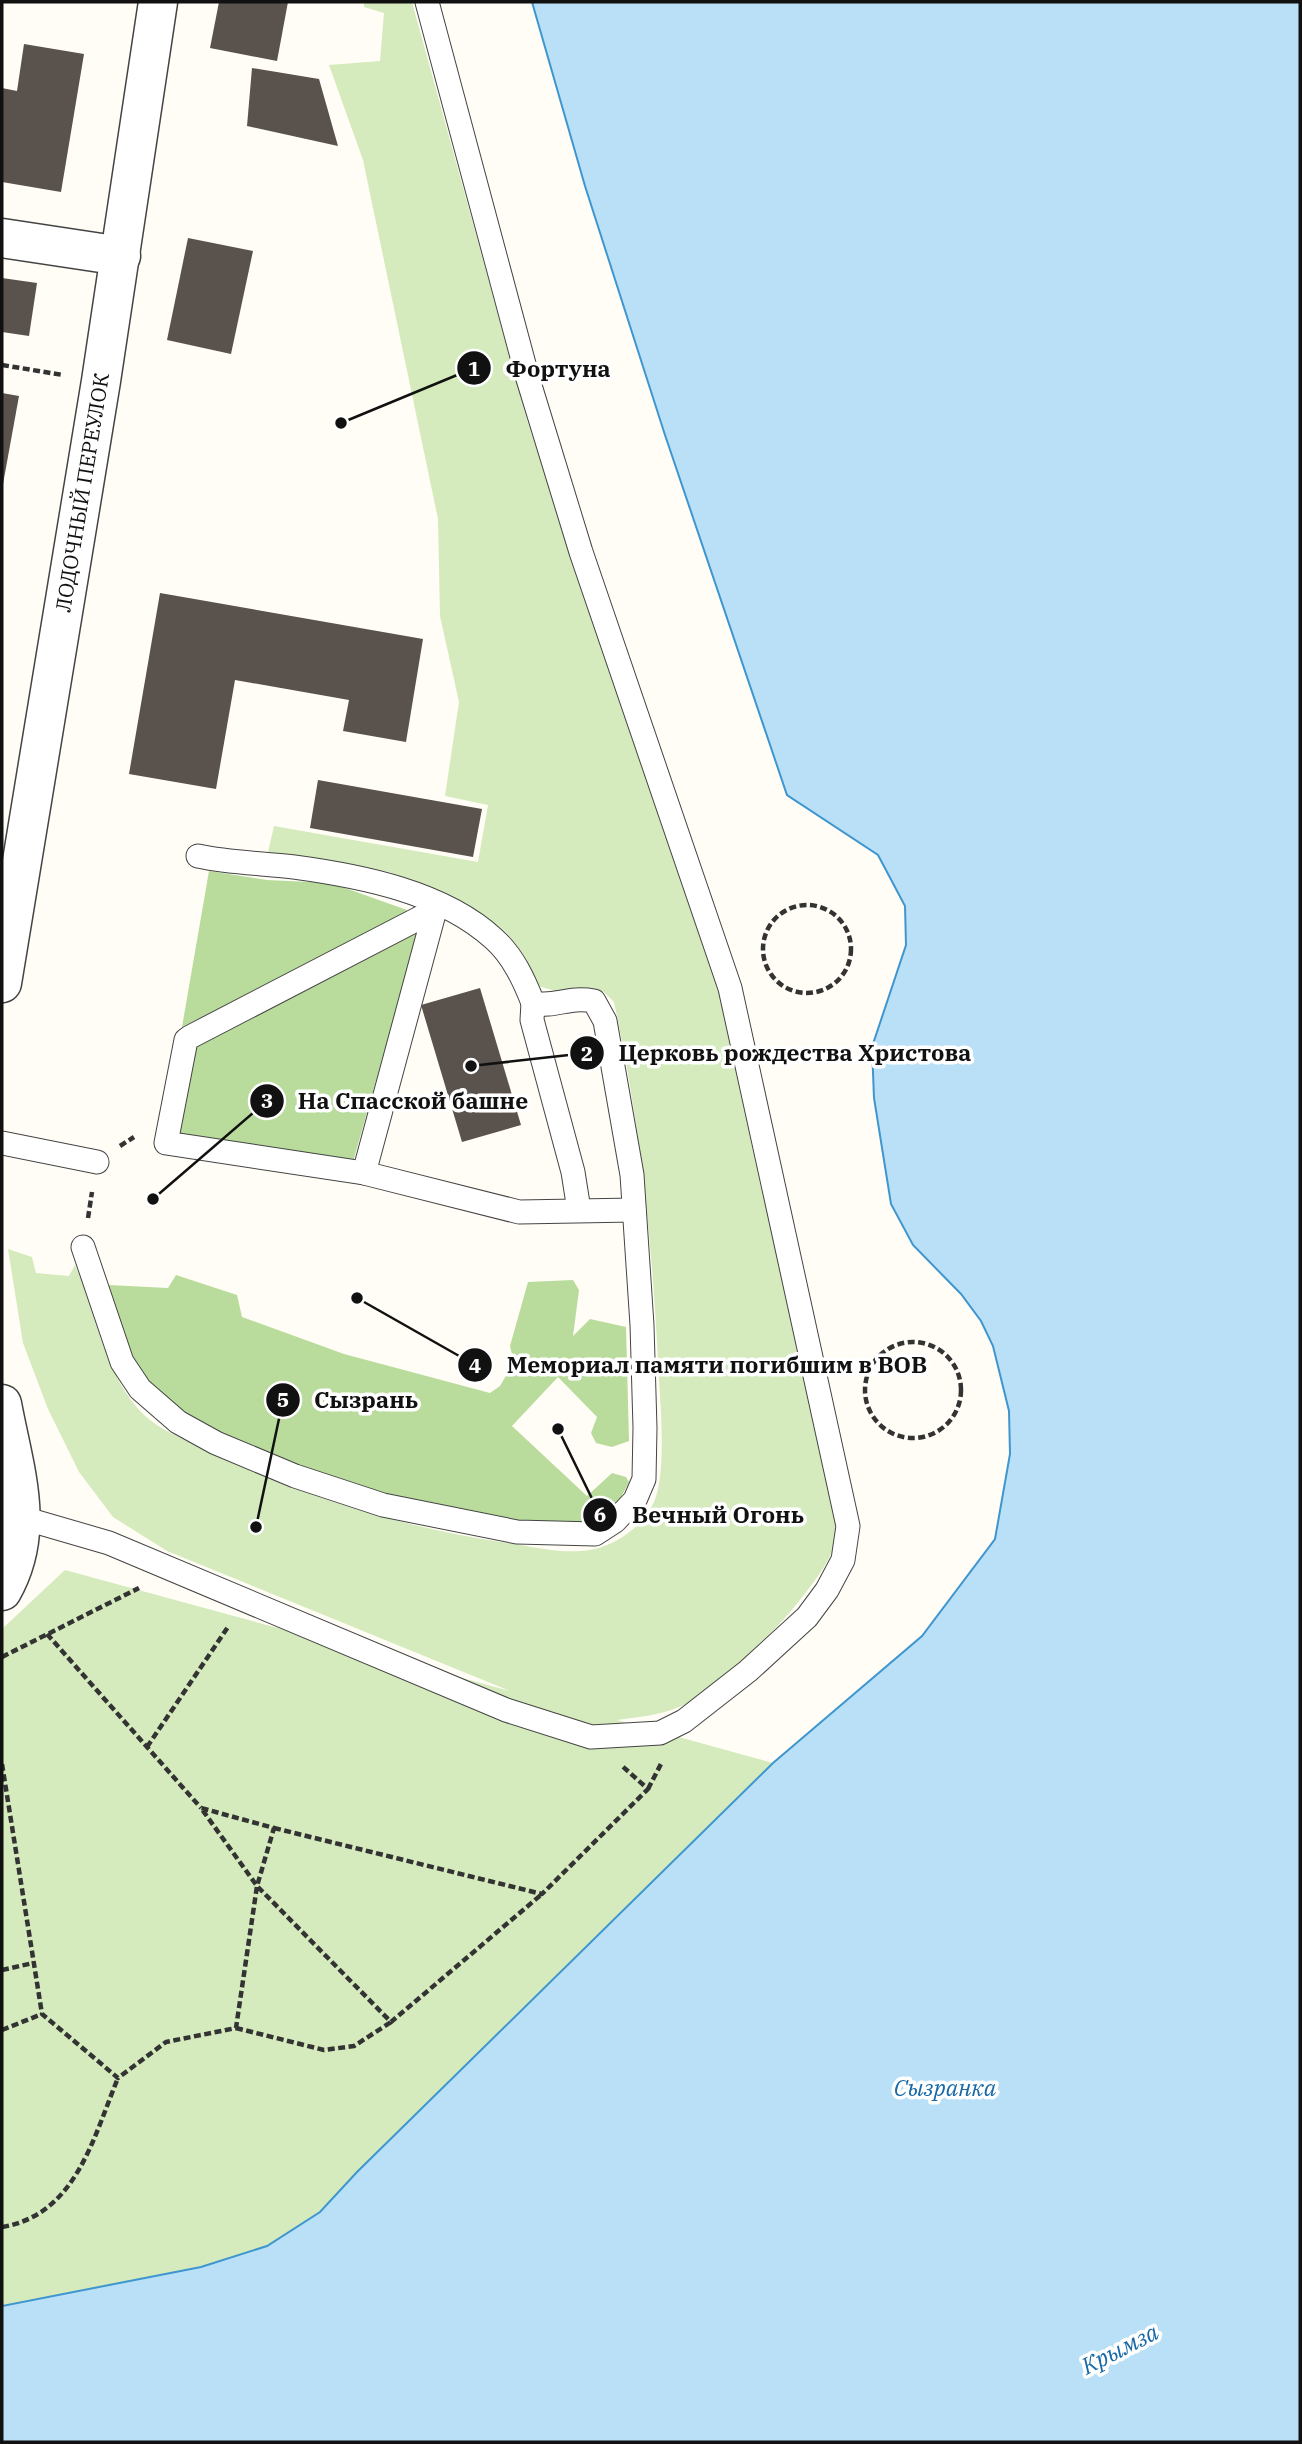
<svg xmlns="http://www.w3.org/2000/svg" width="1302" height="2444" viewBox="0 0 1302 2444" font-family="'IBM Plex Serif',serif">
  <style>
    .green { fill: #d5ebbd }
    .forest { fill: #b9dc9c }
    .water { fill: #b9e0f7; stroke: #3f96cf; stroke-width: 2 }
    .building { fill: #5a524d }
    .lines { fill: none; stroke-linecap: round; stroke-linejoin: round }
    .lane-casing { stroke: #444; stroke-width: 25 }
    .street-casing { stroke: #444; stroke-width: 41 }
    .path { stroke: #333; stroke-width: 4.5; stroke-dasharray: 7 3.5; stroke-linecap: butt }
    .lane { stroke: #fff; stroke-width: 23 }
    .street { stroke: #fff; stroke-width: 38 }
    .labels { text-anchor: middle; stroke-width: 7; stroke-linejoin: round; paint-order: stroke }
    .street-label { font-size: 21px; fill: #111; stroke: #fff }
    .water-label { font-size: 23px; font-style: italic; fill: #1768a6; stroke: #fff }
    .leader { fill: none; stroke: #111; stroke-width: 2.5 }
    .callout-dot { fill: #111; stroke: #fff; stroke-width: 2.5 }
    .mark-label { font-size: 21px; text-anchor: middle; font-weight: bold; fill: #fff }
    .callout-label { font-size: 23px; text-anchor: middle; font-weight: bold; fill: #111; stroke: #fff; stroke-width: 7; stroke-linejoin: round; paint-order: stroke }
  </style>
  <rect width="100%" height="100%" fill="#fffdf5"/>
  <path class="green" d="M 364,2 L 412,2 L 527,420 L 598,635 L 722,982 L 835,1517 C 835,1529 836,1543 831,1554 C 812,1595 730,1682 690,1702 C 668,1714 641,1717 617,1720 L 773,1763 L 357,2172 L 320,2212 L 267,2246 L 201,2267 L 2,2306 L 2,1629 L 65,1570 L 510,1691 L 167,1551 L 113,1517 L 79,1472 L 48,1409 L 23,1343 L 8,1249 L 32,1257 L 36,1273 L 69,1276 L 75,1265 C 97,1315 104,1375 144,1415 C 160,1430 184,1439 203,1448 C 298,1495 396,1526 501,1542 C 526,1545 555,1553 580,1551 C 609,1550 641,1530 654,1502 C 666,1475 661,1411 659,1380 C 653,1252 641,1127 614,1002 L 604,992 L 559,992 L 538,986 L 524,956 L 506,932 L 467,906 L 390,872 L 268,852 L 274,826 L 478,862 L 488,805 L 445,796 L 459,702 L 440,616 L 438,519 L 363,160 L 329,65 L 380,61 L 384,13 L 364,7 Z"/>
  <g class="forest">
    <polygon points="209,871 267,880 331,883 407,910 408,914 182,1027"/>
    <polygon points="414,930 417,936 353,1162 175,1135 192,1043"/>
    <polygon points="176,1275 237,1295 242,1317 344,1354 490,1393 500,1386 514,1362 510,1346 528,1282 573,1280 579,1290 573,1336 590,1319 626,1327 629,1441 612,1447 596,1443 591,1433 597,1417 558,1377 512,1426 587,1496 612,1473 626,1477 629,1482 615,1509 592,1525 525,1524 394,1499 309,1475 196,1424 136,1371 114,1313 109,1285 168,1288"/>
  </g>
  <polygon class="water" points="532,2 1300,2 1300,2442 2,2442 2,2306 201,2267 267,2246 320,2212 357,2172 773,1763 922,1636 995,1539 1010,1454 1009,1411 993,1346 981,1321 961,1294 913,1245 891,1204 874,1098 872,1047 906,945 905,906 878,855 787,795 665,435 585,186"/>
  <g class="building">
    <polygon points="219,2 288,2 277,61 210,48"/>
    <polygon points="24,44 84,54 61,192 2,182 2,88 17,91"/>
    <polygon points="252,68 319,79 338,146 247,126"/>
    <polygon points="188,238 253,251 231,354 167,340"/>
    <polygon points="2,278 37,283 29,336 2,332"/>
    <polygon points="2,393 19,396 3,484 2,484"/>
    <polygon points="160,593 423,639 406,742 343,731 349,700 235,680 216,789 129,774"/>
    <polygon points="318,780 482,809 473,857 310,828"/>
    <polygon points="480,988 521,1125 462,1142 421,1005"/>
  </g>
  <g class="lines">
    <g class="lane-casing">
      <g id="lane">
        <polyline points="437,904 435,910 190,1037 186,1040 166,1143 364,1173 519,1212 634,1210"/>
        <polyline points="533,1003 532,1020 573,1172 579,1210"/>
        <polyline points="2,1143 97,1162"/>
        <polyline points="364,1173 435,910"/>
        <path d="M 83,1247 L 122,1362 L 140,1389 L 178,1422 L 216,1443 L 295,1476 L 383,1505 L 517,1532 L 595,1534 L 615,1521 L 635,1500 L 644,1479 L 645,1428 L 642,1325 L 632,1175 L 605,1021 L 594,1001 C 567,996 556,1008 533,1003 C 524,980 513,956 494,939 C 443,892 361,876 294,867 C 262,863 230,863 198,856"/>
        <polyline points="23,1518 109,1543 506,1710 591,1737 660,1733 684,1721 748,1671 807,1617 827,1590 843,1560 848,1526 730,988 581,552 528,379 427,2"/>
      </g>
    </g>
    <g class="street-casing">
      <g id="street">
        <polyline points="2,238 121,256"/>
        <path id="s1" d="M 2,983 L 101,381 L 158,2"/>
        <path d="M 2,1404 C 14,1469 37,1530 2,1591"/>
      </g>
    </g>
    <g class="path">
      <polyline points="2,365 63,375"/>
      <circle cx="807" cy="949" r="44"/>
      <polyline points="120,1146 134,1137"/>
      <polyline points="88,1218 92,1192"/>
      <circle cx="913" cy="1390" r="48"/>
      <polyline points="47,1634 201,1808"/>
      <polyline points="2,1657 139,1588"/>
      <polyline points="147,1747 228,1627"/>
      <polyline points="2,1764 42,2014 118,2078 166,2042 236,2028 257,1886 274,1828 201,1808 257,1886 391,2022 542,1894"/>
      <polyline points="648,1789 662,1762"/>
      <polyline points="274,1828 542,1894 648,1789 621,1765"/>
      <polyline points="2,1970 33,1963"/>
      <polyline points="236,2028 324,2050 354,2046 391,2022"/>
      <polyline points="2,2030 42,2014"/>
      <path d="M 2,2227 C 76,2215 93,2138 118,2078"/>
    </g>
    <use href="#lane" class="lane"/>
    <use href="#street" class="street"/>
  </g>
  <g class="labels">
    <g class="street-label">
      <text dy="7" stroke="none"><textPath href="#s1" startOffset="497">ЛОДОЧНЫЙ ПЕРЕУЛОК</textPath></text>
    </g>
    <g class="water-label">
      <text x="945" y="2096">Сызранка</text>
      <text transform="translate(1120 2349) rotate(-27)" y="8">Крымза</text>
    </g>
  </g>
  <path class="leader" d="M341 423L474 368M471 1066L587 1053M153 1199L267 1101M357 1298L475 1365M256 1527L283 1400M558 1429L600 1515"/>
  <g class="callout-dot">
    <circle cx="341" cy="423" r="7"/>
    <circle cx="471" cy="1066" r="7"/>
    <circle cx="153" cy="1199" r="7"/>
    <circle cx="357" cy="1298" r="7"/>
    <circle cx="256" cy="1527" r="7"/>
    <circle cx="558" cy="1429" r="7"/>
    <circle cx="474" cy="368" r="18"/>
    <circle cx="587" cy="1053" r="18"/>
    <circle cx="267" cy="1101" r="18"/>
    <circle cx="475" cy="1365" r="18"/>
    <circle cx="283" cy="1400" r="18"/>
    <circle cx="600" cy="1515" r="18"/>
  </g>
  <g class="mark-label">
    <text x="474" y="376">1</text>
    <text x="587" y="1061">2</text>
    <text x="267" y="1108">3</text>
    <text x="475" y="1373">4</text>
    <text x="283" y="1407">5</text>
    <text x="600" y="1522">6</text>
  </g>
  <g class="callout-label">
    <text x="558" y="377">Фортуна</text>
    <text x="795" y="1061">Церковь рождества Христова</text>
    <text x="413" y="1109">На Спасской башне</text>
    <text x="717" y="1373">Мемориал памяти погибшим в ВОВ</text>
    <text x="366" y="1408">Сызрань</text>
    <text x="718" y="1523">Вечный Огонь</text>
  </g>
  <rect width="1302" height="2444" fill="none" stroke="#111111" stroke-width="7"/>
</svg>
